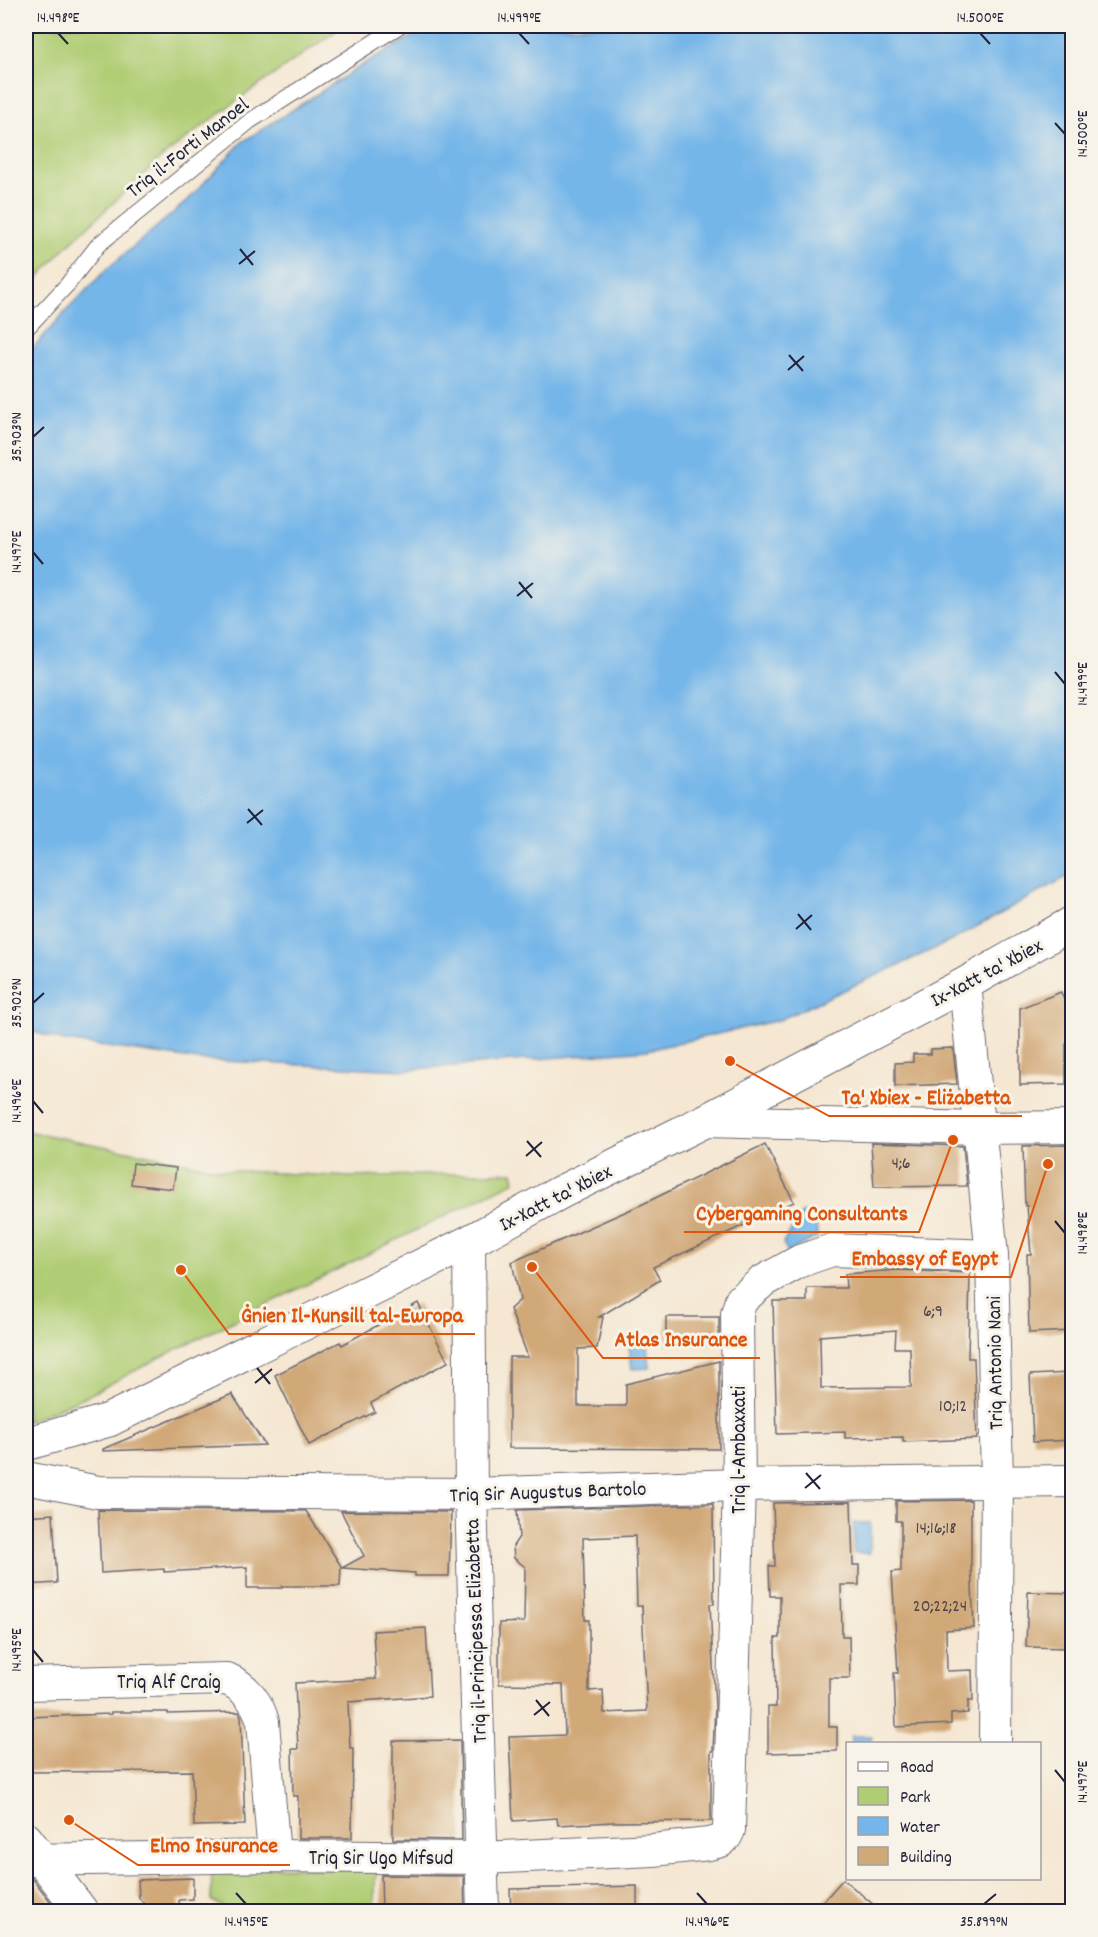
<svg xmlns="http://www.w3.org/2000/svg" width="1098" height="1937" viewBox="0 0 1098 1937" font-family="Dekko,sans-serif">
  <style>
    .green { fill: #b0cd74; stroke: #697858; stroke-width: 1.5 }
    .water { fill: #74b6e9; stroke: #4b6c92; stroke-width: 1.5 }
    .building { fill: #d1a979; fill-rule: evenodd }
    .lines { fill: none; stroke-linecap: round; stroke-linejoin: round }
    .lane-casing { stroke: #6c6770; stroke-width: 17 }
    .street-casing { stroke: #6c6770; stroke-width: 34 }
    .secondary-casing { stroke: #6c6770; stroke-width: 35 }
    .lane { stroke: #fff; stroke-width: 15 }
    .street { stroke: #fff; stroke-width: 32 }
    .secondary { stroke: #fff; stroke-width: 33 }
    .ticks { fill: none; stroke: #22223b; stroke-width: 2 }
    .labels { text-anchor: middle; stroke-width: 6; stroke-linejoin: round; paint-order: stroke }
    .number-label { font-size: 18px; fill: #4e444a }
    .street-label { font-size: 21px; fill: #22223b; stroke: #f7f3e8 }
    .leader { fill: none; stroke: #de560e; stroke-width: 2 }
    .callout-dot { fill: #de560e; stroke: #f7f3e8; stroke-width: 2 }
    .callout-label { font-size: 22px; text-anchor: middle; font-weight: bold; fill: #de560e; stroke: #f7f3e8; stroke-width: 6; stroke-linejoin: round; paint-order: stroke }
    .neatline { fill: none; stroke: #22223b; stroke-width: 2 }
    .ticks-label { font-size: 15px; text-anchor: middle; fill: #22223b }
  </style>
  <rect width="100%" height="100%" fill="#f7f3e8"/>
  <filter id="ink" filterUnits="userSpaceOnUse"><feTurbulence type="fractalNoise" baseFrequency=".0167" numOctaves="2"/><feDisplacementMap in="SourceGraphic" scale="12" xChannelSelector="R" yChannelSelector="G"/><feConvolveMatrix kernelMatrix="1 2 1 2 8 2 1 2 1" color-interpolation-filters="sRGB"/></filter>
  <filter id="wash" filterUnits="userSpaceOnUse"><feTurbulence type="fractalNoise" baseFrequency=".008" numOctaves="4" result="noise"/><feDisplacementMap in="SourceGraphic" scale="24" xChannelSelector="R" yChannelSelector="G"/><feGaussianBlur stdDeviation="1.35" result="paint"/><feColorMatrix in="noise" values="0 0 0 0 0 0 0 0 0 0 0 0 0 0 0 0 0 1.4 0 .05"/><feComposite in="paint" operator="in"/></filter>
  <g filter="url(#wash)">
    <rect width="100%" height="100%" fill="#f5e7d2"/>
    <g class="green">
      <polygon points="26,26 343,26 235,102 162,157 64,249 26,291"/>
      <polygon points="26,1131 225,1170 351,1177 513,1172 515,1181 157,1359 89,1395 26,1422"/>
      <polygon points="212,1866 376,1869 374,1911 229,1911 211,1900"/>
    </g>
    <g class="water">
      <polygon points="432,26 1072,26 1072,874 949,942 779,1020 647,1050 404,1070 200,1060 65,1041 26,1030 26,356 66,311 107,269 187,201 242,142 372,59"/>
      <polygon points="802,1213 816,1214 817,1237 788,1252 783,1243"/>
      <polygon points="643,1339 647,1344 649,1368 632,1369 629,1347"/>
      <rect x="854" y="1523" width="16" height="30"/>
      <rect x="851" y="1736" width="21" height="7"/>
    </g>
    <g id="blocks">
      <g class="building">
        <polygon points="1061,992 1072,1021 1072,1042 1066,1044 1066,1084 1020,1085 1020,1008"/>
        <polygon points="953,1048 957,1084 895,1086 895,1063 913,1062 913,1054 931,1054 931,1049"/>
        <polygon points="871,1143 963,1146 967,1186 874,1187"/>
        <polygon points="765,1144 794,1202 653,1267 660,1280 599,1317 603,1317 597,1348 578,1349 578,1406 626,1406 626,1384 719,1361 719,1449 509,1448 509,1357 528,1357 510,1309 520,1300 512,1262 645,1203"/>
        <polygon points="1072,1145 1072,1331 1029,1333 1027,1254 1031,1254 1027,1206 1025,1206 1023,1146"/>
        <polygon points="133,1163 176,1168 173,1189 131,1184"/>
        <path d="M 897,1270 L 970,1273 L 968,1358 L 974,1358 L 977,1439 L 903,1442 L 903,1437 L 845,1438 L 845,1432 L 777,1434 L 773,1301 L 807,1301 L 807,1288 L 846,1288 L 845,1274 ZM 896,1330 L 895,1348 L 910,1348 L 911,1387 L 821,1388 L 820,1336 Z"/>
        <polygon points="418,1303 448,1362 371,1403 375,1412 309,1445 275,1375 340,1342 342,1345"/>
        <polygon points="666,1317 719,1317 719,1343 666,1345"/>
        <polygon points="1069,1373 1069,1384 1072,1384 1072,1440 1033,1442 1030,1375"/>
        <polygon points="232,1394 265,1445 103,1451 103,1449"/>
        <polygon points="971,1500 971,1565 974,1628 946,1630 947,1671 972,1670 973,1701 968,1701 968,1713 951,1714 951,1724 896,1727 894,1673 898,1673 892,1572 901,1571 901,1521 896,1521 896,1501"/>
        <polygon points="851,1502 853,1565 859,1565 859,1585 841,1585 842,1636 849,1636 850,1678 829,1678 829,1727 837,1727 837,1751 768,1753 768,1707 776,1707 775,1638 780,1638 780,1596 770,1596 769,1566 775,1566 773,1503"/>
        <path d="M 713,1504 L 714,1604 L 710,1604 L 715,1707 L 713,1751 L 711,1751 L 711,1821 L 614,1822 L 558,1825 L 557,1818 L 513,1821 L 509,1737 L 565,1735 L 563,1685 L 499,1684 L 499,1623 L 524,1622 L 525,1567 L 514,1558 L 513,1546 L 519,1537 L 517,1510 ZM 635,1536 L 637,1606 L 642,1606 L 647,1711 L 604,1713 L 603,1690 L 589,1691 L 589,1620 L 585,1620 L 583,1538 Z"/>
        <polygon points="98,1510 306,1511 341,1566 340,1586 282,1586 282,1588 247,1588 247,1567 164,1572 164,1569 101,1573"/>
        <polygon points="341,1511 451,1512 449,1576 415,1576 415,1573 342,1568 364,1556"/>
        <polygon points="53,1514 57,1583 26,1585 26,1516"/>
        <polygon points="1028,1592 1072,1593 1072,1638 1068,1648 1026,1647"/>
        <polygon points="426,1628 430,1696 348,1702 350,1748 353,1748 352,1838 298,1838 298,1796 293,1796 292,1749 298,1749 295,1683 376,1679 373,1631"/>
        <polygon points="111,1712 168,1712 168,1714 239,1712 241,1716 245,1825 194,1826 192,1771 26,1772 26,1717 111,1714"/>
        <polygon points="460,1740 462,1840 393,1839 393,1741"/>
        <polygon points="381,1875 464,1876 465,1911 382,1911"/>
        <polygon points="26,1878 32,1878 58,1911 26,1911"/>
        <polygon points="193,1878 193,1899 179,1900 180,1911 150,1911 139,1898 138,1880"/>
        <polygon points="843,1879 881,1911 815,1911"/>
        <polygon points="637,1886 637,1911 511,1911 510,1889"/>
      </g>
    </g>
  </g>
  <g filter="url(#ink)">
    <use href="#blocks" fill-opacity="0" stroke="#6c6770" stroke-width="1.5"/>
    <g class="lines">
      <g class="lane-casing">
        <polyline id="lane" points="26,329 67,285 98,245 250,121 399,26"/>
      </g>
      <g class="street-casing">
        <g id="street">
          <polyline points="965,984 992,1256 997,1481 995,1744"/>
          <polyline points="705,1121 979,1128 1072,1127"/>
          <polyline points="469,1242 471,1494 483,1912"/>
          <polyline points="26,1478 98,1492 471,1494 739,1485 1072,1481"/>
          <path d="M 26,1684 L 227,1679 C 246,1687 258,1703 263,1722 L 274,1856"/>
          <polyline points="26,1860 274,1856 482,1858 653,1850 709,1844 721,1841 726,1836 729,1830 739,1485 737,1314 741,1300 762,1282 800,1261 832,1250 992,1256"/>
        </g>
      </g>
      <g class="secondary-casing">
        <g id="secondary">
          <polyline points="26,1444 109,1420 469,1242 561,1192 705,1121 965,984 1072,923"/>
          <polyline points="26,1839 82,1912"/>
        </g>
      </g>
      <use href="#lane" class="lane"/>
      <use href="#street" class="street"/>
      <use href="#secondary" class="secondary"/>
    </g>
  </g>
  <path class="ticks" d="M 58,33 L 68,44M 519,33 L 529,44M 980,33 L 990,44M 1055,123 L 1065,134M 240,249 L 253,265M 239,264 L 255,251M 789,355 L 803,371M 788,370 L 804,356M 33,437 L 44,427M 33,552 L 43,564M 519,582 L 532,598M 517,596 L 533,583M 1055,672 L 1065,684M 248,809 L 262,825M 247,823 L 263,810M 798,914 L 811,930M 796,929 L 812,915M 33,1003 L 44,993M 33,1101 L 43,1113M 527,1141 L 541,1157M 526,1156 L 542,1142M 1055,1221 L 1065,1233M 257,1368 L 270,1384M 255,1383 L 272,1369M 806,1473 L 820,1489M 805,1488 L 821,1475M 33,1650 L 43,1662M 536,1700 L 549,1716M 534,1715 L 550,1702M 1055,1770 L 1065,1782M 236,1893 L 246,1904M 697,1893 L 707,1904M 984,1904 L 996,1894"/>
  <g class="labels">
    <g class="number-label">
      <text x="901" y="1168">4;6</text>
      <text x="933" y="1316">6;9</text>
      <text x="953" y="1411">10;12</text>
      <text x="936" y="1533">14;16;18</text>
      <text x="940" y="1611">20;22;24</text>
    </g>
    <g class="street-label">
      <text transform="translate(187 147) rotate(-38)" y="7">Triq il-Forti Manoel</text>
      <text transform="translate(986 972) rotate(-28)" y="7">Ix-Xatt ta' Xbiex</text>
      <text transform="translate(555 1197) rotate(-27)" y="7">Ix-Xatt ta' Xbiex</text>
      <text transform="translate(994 1363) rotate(-91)" y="7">Triq Antonio Nani</text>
      <text transform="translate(738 1450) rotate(-90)" y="7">Triq l-Ambaxxati</text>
      <text transform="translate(548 1491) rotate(-2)" y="7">Triq Sir Augustus Bartolo</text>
      <text transform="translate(475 1631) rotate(-92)" y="7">Triq il-Prinċipessa Eliżabetta</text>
      <text x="169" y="1688">Triq Alf Craig</text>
      <text x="381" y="1864">Triq Sir Ugo Mifsud</text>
    </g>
  </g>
  <path class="leader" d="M730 1061L829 1116H1022M953 1140L919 1232H684M1048 1164L1011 1277H840M181 1270L229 1334H475M532 1267L603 1358H760M69 1820L138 1865H290"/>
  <g class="callout-dot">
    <circle cx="730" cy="1061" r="6"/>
    <circle cx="953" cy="1140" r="6"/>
    <circle cx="1048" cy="1164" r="6"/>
    <circle cx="181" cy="1270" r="6"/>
    <circle cx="532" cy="1267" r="6"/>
    <circle cx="69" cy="1820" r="6"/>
  </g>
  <g class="callout-label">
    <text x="926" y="1104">Ta' Xbiex - Eliżabetta</text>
    <text x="802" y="1220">Cybergaming Consultants</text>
    <text x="925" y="1265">Embassy of Egypt</text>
    <text x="352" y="1322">Ġnien Il-Kunsill tal-Ewropa</text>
    <text x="681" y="1346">Atlas Insurance</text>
    <text x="214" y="1852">Elmo Insurance</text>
  </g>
  <rect width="1098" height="1937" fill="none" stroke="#f7f3e8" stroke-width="66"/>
  <rect x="846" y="1742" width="195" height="138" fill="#f7f3e8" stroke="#a29fa3" stroke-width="1.5"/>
  <rect x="858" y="1762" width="30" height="9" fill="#ffffff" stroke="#a29fa3" stroke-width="1.5"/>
  <text x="900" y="1772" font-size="18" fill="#22223b">Road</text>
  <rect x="858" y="1787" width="30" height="18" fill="#b0cd74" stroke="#a29fa3" stroke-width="1.5"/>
  <text x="900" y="1802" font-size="18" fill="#22223b">Park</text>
  <rect x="858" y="1817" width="30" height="18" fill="#74b6e9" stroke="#a29fa3" stroke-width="1.5"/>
  <text x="900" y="1832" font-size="18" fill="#22223b">Water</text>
  <rect x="858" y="1847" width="30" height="18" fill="#d1a979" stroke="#a29fa3" stroke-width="1.5"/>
  <text x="900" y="1862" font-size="18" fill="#22223b">Building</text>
  <rect x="33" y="33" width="1032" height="1871" class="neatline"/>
  <g class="ticks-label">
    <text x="58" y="22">14.498°E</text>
    <text x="519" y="22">14.499°E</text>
    <text x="980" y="22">14.500°E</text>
    <text transform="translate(1082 134) rotate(-90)" y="5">14.500°E</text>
    <text transform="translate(16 437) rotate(-90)" y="5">35.903°N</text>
    <text transform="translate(16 552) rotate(-90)" y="5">14.497°E</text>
    <text transform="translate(1082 684) rotate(-90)" y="5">14.499°E</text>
    <text transform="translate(16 1003) rotate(-90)" y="5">35.902°N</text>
    <text transform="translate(16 1101) rotate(-90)" y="5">14.496°E</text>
    <text transform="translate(1082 1233) rotate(-90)" y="5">14.498°E</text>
    <text transform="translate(16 1650) rotate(-90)" y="5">14.495°E</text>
    <text transform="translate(1082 1782) rotate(-90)" y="5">14.497°E</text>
    <text x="246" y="1926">14.495°E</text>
    <text x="707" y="1926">14.496°E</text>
    <text x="984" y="1926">35.899°N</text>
  </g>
</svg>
